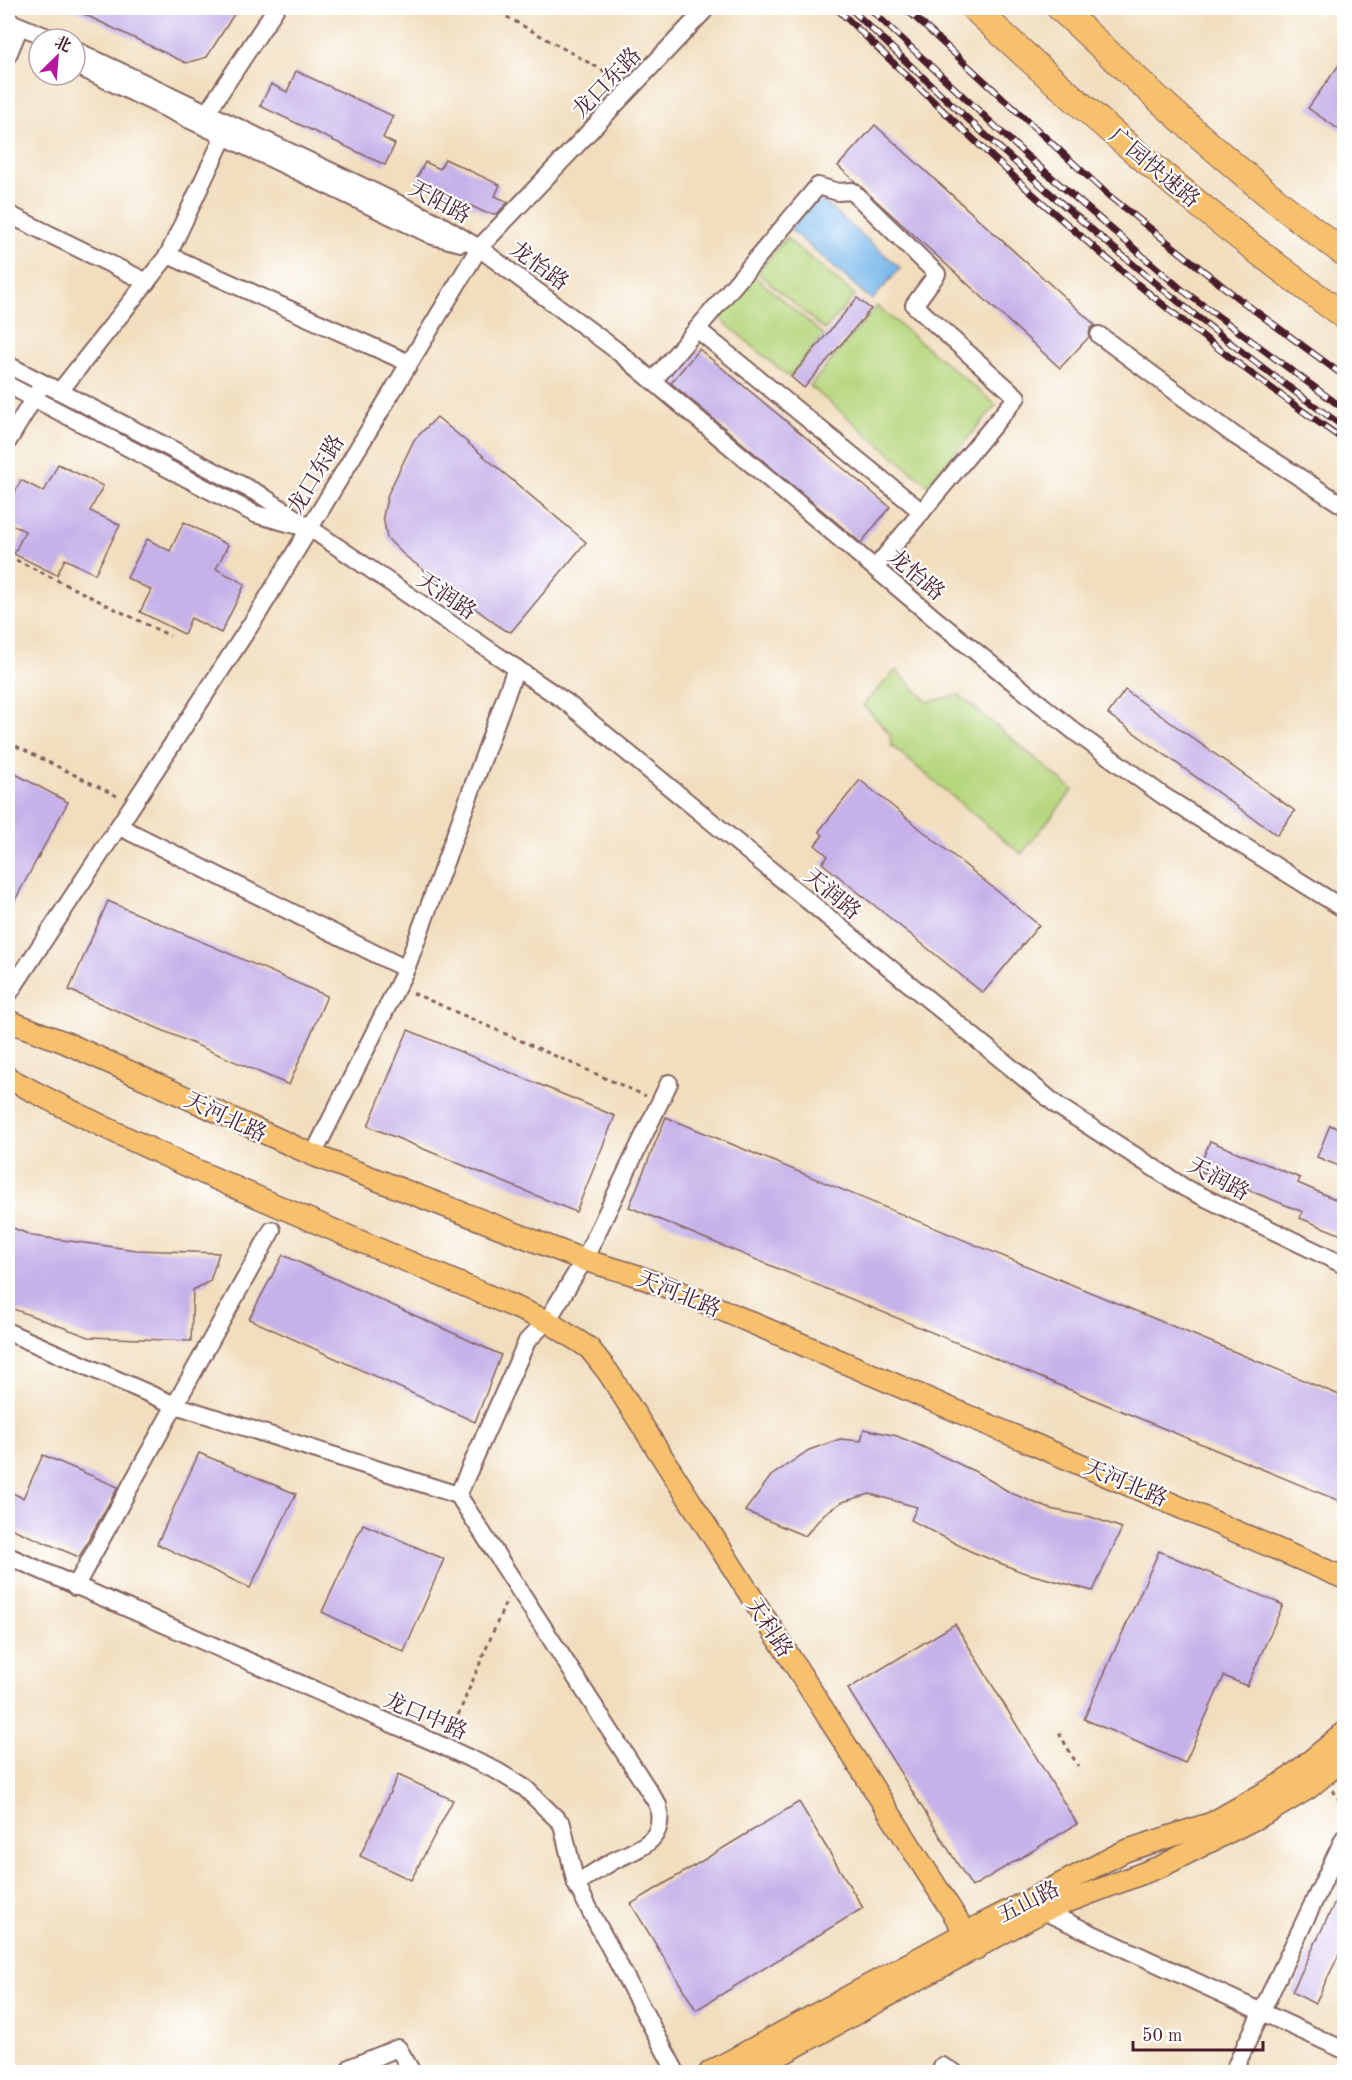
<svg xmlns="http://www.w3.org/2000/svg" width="1352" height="2080" viewBox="0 0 1352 2080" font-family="'Old Standard TT','Noto Serif SC',serif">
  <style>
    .green { fill: #b7d77f; stroke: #807b55; stroke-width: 1.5 }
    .water { fill: #77b7eb; stroke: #606b8b; stroke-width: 1.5 }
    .building { fill: #c6b2e9 }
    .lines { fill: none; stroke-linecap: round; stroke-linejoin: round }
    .minor-casing { stroke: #84625e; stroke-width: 20 }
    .major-casing { stroke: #84625e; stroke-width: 24 }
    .highway-casing { stroke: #84625e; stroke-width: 28 }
    .path { stroke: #84625e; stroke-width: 3; stroke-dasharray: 4.5 4.5; stroke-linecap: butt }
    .minor { stroke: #fff; stroke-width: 16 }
    .major { stroke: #f7c06c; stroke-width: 21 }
    .highway { stroke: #f7c06c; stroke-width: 26 }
    .rail-casing { stroke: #4a1f2b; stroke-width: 7 }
    .rail { stroke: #fff; stroke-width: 4.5; stroke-dasharray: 14; stroke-linecap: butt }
    .labels { text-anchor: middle; stroke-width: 4.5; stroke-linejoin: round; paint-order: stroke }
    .street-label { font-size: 22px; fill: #4a1f2b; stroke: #fff }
  </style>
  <rect width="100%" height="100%" fill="#fff"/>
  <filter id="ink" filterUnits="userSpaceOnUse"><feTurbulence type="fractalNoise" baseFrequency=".0167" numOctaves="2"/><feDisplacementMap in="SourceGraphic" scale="12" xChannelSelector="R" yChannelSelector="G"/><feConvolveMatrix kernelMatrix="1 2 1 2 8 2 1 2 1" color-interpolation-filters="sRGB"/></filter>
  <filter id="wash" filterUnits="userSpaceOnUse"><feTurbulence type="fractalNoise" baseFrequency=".008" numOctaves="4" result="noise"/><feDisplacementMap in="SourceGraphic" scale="24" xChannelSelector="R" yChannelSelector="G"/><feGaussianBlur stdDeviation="1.35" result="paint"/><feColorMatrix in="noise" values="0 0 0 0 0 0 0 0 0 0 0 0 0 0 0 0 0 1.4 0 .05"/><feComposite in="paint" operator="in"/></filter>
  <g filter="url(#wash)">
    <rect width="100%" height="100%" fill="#f1debe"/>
    <g class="green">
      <polygon points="786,238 855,295 825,330 757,272"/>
      <polygon points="753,275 824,335 789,377 718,317"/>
      <polygon points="877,306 996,405 928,485 810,386"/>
      <polygon points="896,670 928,702 959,695 1073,790 1021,854 891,745 890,734 863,705"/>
    </g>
    <polygon class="water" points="818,197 900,268 872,300 790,229"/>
    <g id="blocks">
      <g class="building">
        <polygon points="71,8 238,8 207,57 186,63"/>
        <polygon points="1344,58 1344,133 1308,108"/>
        <polygon points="296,71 393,116 383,138 395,144 385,165 260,106 271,84 287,92"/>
        <polygon points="875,125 1095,325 1090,329 1089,337 1060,368 838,166"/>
        <polygon points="445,159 500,185 495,196 508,202 497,214 486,213 416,180 425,162 440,169"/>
        <polygon points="857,298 871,309 804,388 791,377"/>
        <polygon points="699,349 890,507 861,543 671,383"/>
        <polygon points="437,417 586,542 511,632 504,630 404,555 387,538 383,516 388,494 414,440"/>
        <polygon points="58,464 103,486 90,511 120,525 95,574 65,559 57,575 14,554 25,531 8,523 8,507 21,480 44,492"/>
        <polygon points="184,522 228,545 216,569 245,584 221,633 191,618 184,634 140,612 151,590 127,578 147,539 170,551"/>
        <polygon points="1125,690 1295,811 1277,835 1108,714"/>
        <polygon points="8,770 68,802 8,913"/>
        <polygon points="860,780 1039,925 983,993 822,863 828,856 815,845 823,835 819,831"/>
        <polygon points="108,901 327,996 289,1085 69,990"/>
        <polygon points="408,1030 615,1116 576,1212 368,1126"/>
        <polygon points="666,1117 1344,1397 1344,1503 629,1207"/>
        <polygon points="1330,1125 1344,1131 1344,1168 1317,1157"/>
        <polygon points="1210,1141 1300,1178 1298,1183 1344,1203 1344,1236 1300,1218 1303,1212 1198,1170"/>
        <polygon points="8,1226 33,1236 136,1250 219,1253 210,1281 193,1290 191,1341 89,1337 8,1307"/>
        <polygon points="283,1255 501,1355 475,1422 249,1319"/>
        <polygon points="864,1429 897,1436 923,1447 976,1472 1011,1493 1050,1509 1091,1517 1122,1528 1093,1591 1022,1572 970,1551 911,1520 917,1507 870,1494 842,1502 824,1514 805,1536 745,1511 771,1476 809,1450 840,1439 861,1441"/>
        <polygon points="199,1453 296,1494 250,1588 157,1544"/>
        <polygon points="43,1455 118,1487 79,1557 8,1527 8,1491 23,1498"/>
        <polygon points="363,1524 444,1559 404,1652 322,1612"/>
        <polygon points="1159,1551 1283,1605 1247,1686 1224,1676 1185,1763 1084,1719"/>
        <polygon points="955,1624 1077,1824 972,1887 848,1689"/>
        <polygon points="398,1775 453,1800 411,1880 360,1856"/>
        <polygon points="799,1802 863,1908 696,2010 631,1904"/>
        <polygon points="1344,1883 1344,1944 1315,2004 1292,1992"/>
      </g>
    </g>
  </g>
  <g filter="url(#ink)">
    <use href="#blocks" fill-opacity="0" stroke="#84625e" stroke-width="1.5"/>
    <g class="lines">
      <g class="minor-casing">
        <g id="minor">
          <polyline points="8,21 52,39"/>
          <polyline points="75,50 366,188 438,223 479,248 616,350 934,618 1075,732 1162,795 1344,909"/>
          <polyline points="8,55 18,31"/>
          <polyline points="75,65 433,236 461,243"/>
          <polyline points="208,111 276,8"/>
          <polyline points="8,214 147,282"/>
          <polyline points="168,255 409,363"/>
          <polyline points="697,329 922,512"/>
          <polyline points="1099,335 1234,435 1344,506"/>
          <polyline points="8,365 261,495 566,702 1058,1106 1185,1188 1344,1265"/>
          <polyline points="653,381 818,186 838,192 852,191 937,274 914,305 1017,397 875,568"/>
          <polyline points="8,385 255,514 299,526"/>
          <polyline points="60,391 168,255 224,136"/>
          <polyline points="8,441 40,388"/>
          <polyline points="120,827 406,969 313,1155"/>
          <polyline points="406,969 516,668"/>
          <polyline points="8,995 259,612 479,248 704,11"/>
          <polyline points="8,1332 175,1405 272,1230"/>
          <polyline points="8,1556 445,1747 497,1771 525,1788 562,1824 576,1884 676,2072"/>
          <polyline points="75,1587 175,1405 458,1495"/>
          <path d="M 576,1884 C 588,1876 601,1868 613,1861 C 641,1847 666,1842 658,1805 L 458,1495 L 527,1341 L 547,1321 L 584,1260 L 669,1083"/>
          <polyline points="1043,1911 1344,2050"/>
          <polyline points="942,2066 954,2072"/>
          <polyline points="351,2067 398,2048 412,2072"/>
          <polyline points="1233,2072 1344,1838"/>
        </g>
      </g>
      <g class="major-casing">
        <g id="major">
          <polyline points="8,1021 64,1042 313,1155 584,1260 632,1274 685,1294 1344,1578"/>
          <path d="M 8,1078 C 182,1171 366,1242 547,1321 L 589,1348 L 608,1372 L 976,1949"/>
          <polyline points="710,2072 965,1933 1125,1851 1212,1823 1287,1780 1344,1733"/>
          <polyline points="749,2072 1043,1911 1162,1866 1272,1810 1309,1788 1344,1758"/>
        </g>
      </g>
      <g class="highway-casing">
        <g id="highway">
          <path d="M 974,8 C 1091,117 1214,222 1344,316"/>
          <path d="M 1060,8 C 1151,93 1243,179 1344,253"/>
        </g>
      </g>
      <g class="path">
        <polyline points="491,8 618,79"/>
        <polyline points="8,556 170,636"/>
        <polyline points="8,742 119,797"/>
        <polyline points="413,993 646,1096"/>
        <polyline points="451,1732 507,1599"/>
        <polyline points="1059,1733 1078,1766"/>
        <polyline points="1333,1790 1338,1799"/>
      </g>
      <use href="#minor" class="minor"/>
      <use href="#major" class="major"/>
      <use href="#highway" class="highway"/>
      <g class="rail-casing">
        <g id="rail">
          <path d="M 836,8 C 915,83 992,160 1075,231 C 1161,306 1251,376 1344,440"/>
          <path d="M 850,8 C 1006,158 1166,302 1344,427"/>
          <polyline points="869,8 1028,157 1181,289 1344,409"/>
          <polyline points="905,8 1108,195 1239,299 1344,376"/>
        </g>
      </g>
      <use href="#rail" class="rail"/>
    </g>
  </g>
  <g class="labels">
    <g class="street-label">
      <text transform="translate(606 82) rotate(-46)" y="8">龙口东路</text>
      <text transform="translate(1155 167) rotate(40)" y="8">广园快速路</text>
      <text transform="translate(440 201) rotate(28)" y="8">天阳路</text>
      <text transform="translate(540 265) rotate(36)" y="8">龙怡路</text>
      <text transform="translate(315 474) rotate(-59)" y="8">龙口东路</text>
      <text transform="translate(917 574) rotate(40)" y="8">龙怡路</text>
      <text transform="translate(447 595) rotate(34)" y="8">天润路</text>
      <text transform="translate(833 893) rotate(40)" y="8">天润路</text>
      <text transform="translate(226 1116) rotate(25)" y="8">天河北路</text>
      <text transform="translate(1219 1178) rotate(28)" y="8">天润路</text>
      <text transform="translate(679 1293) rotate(22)" y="8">天河北路</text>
      <text transform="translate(1126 1482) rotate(23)" y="8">天河北路</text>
      <text transform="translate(770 1627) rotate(57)" y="8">天科路</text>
      <text transform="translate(426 1715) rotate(23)" y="8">龙口中路</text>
      <text transform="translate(1028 1901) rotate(-27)" y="8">五山路</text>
    </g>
  </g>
  <rect width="1352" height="2080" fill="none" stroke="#fff" stroke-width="30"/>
  <g transform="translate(57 57) rotate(25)"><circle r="28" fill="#ffffff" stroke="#b7a5aa" stroke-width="1.5"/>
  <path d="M0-4.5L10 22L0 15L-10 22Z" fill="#b5179e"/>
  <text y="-9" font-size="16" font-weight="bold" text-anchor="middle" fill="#4a1f2b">北</text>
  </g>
  <path d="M1133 2041v9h130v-9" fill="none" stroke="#4a1f2b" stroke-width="3"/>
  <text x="1142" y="2041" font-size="18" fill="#4a1f2b" stroke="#ffffff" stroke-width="4.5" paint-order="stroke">50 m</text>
</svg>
